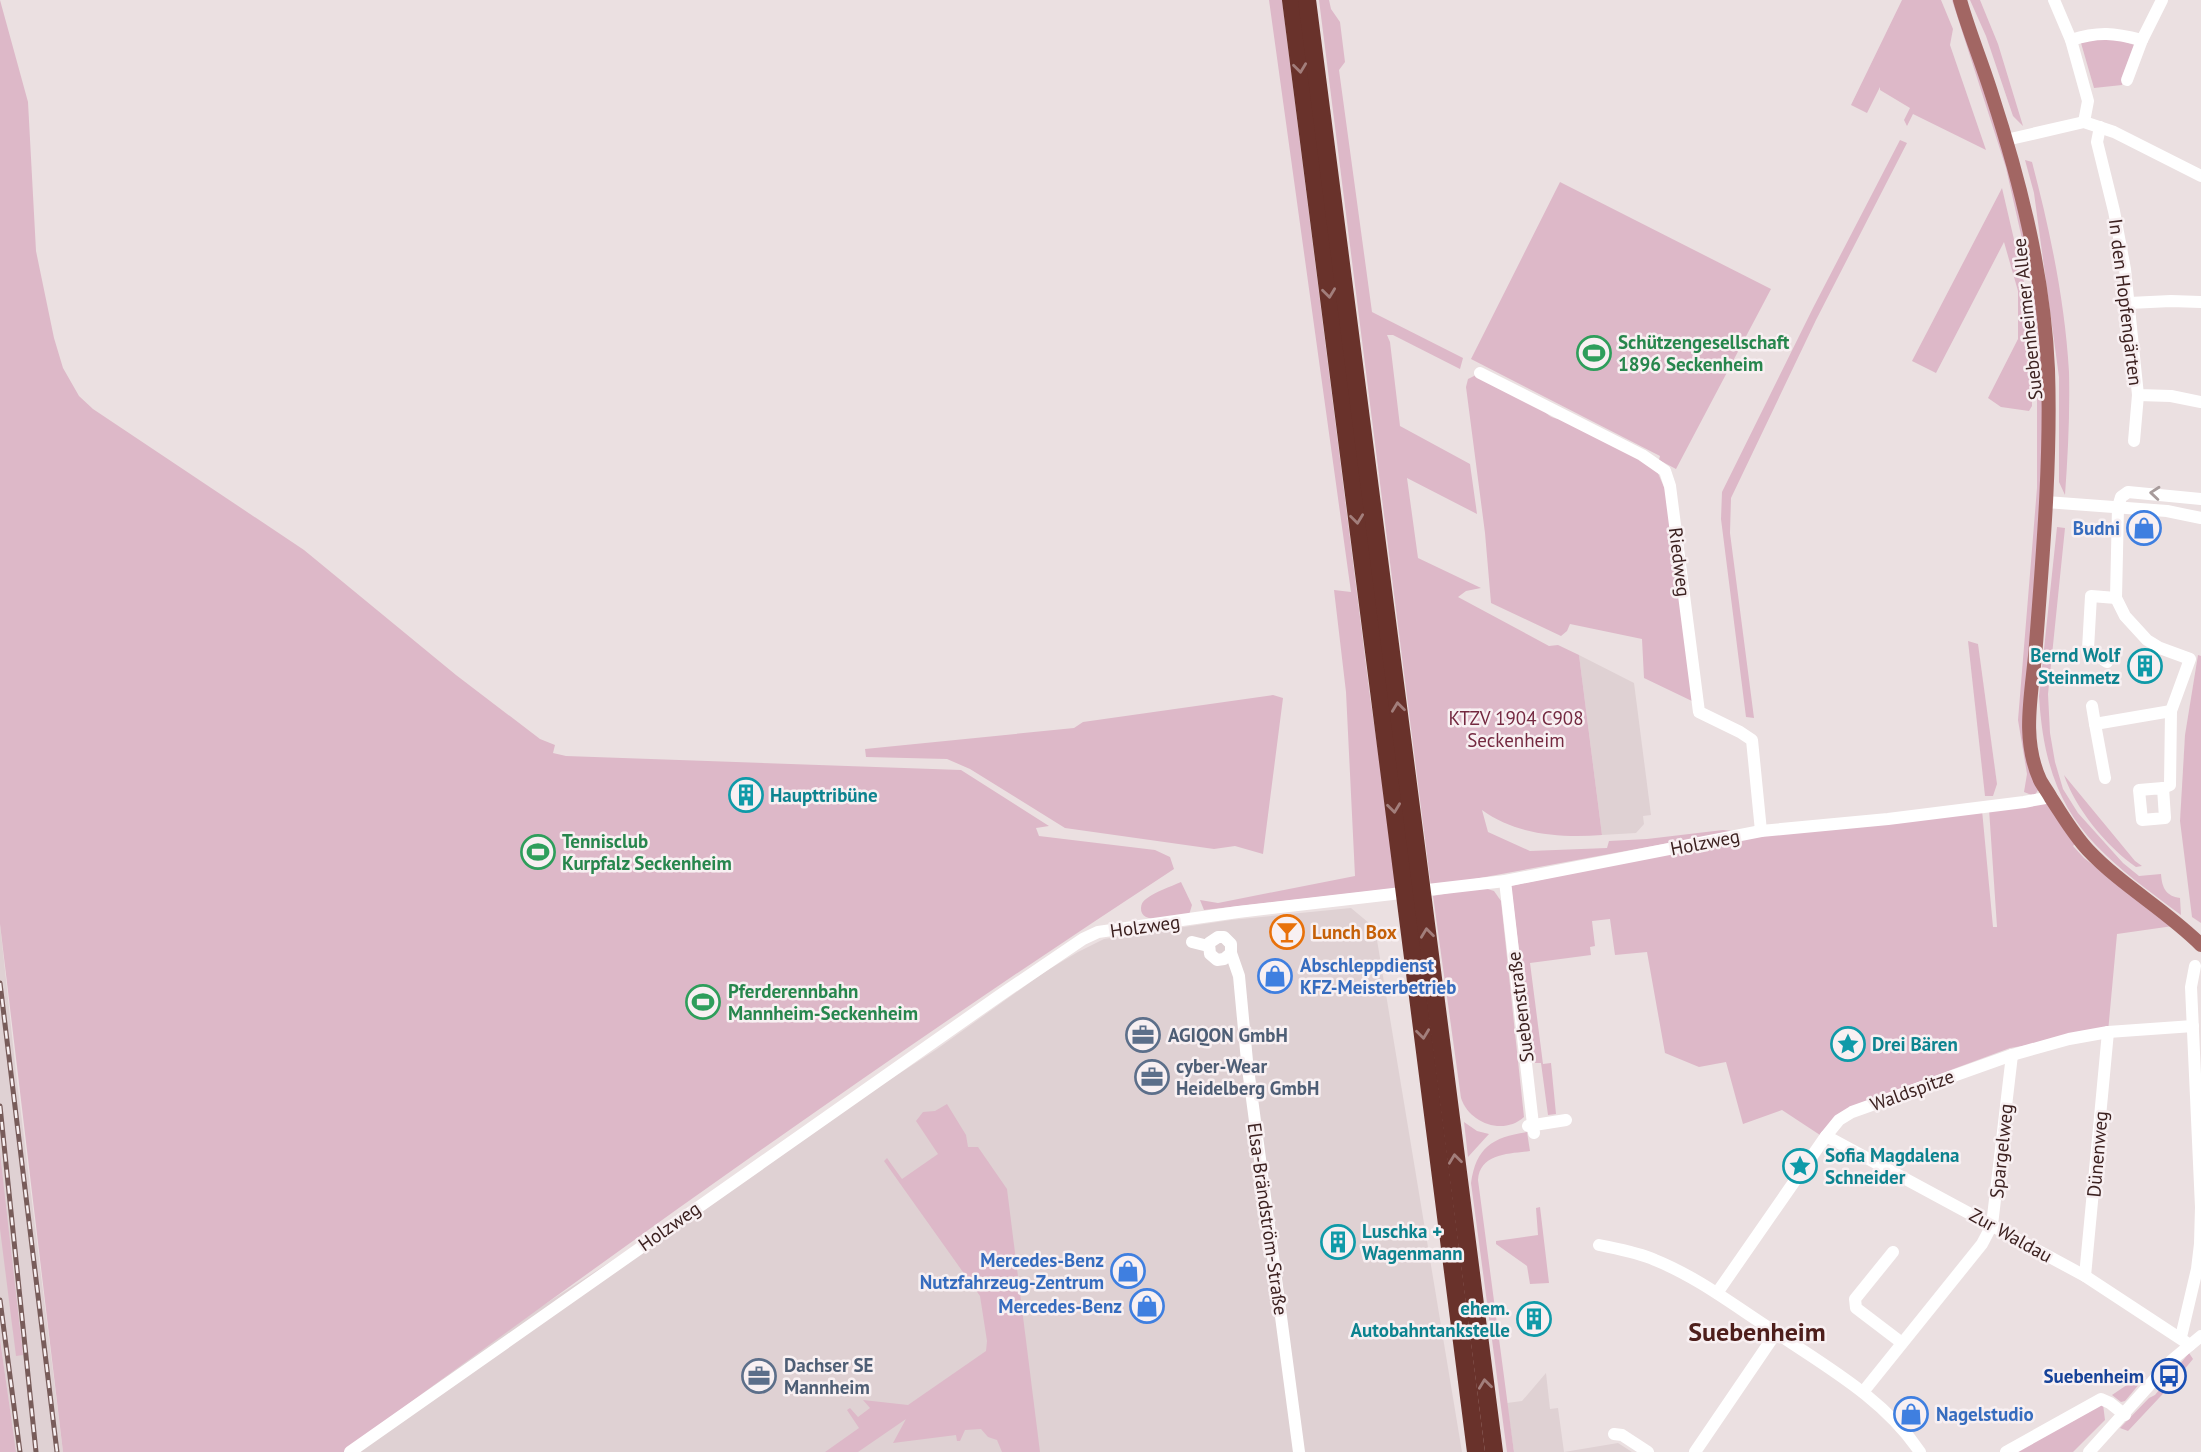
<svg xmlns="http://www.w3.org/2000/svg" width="2201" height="1452" viewBox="0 0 2201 1452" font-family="'PT Sans',sans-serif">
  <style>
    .built { fill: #dfd1d3 }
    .green { fill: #ddb8c8 }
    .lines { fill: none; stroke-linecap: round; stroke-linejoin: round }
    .minor { stroke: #fff; stroke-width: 12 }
    .major { stroke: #a26663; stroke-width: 14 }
    .highway { stroke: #69322b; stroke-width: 18 }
    .rail-casing { stroke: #785c5a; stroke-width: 5 }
    .rail { stroke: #f8f0f2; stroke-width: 2.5; stroke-dasharray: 8; stroke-linecap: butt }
    .oneway { stroke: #a27e7b }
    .oneway2 { stroke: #a79b9b }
    .labels { text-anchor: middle; stroke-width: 5; stroke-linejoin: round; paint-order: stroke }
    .street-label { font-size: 19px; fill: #3c2120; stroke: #f8f0f2 }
    .leisure-label { font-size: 19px; font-weight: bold; fill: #27864d; stroke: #f8f0f2; text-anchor: start }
    .shop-label { font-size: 19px; font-weight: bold; fill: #366cbe; stroke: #f8f0f2; text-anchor: end }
    .culture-label { font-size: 19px; font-weight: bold; fill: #0d838f; stroke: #f8f0f2; text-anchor: start }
    .park-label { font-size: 19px; fill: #742940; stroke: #f8f0f2 }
    .food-label { font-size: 19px; font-weight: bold; fill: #c56008; stroke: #f8f0f2; text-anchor: start }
    .service-label { font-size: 19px; font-weight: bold; fill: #4e5e75; stroke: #f8f0f2; text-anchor: start }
    .transit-label { font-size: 19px; font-weight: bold; fill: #164399; stroke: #f8f0f2; text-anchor: end }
    .district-label { font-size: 26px; font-weight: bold; fill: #4e1f1c; stroke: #f8f0f2 }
  </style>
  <rect width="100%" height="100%" fill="#ebe0e1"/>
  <g class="built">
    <polygon points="1579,655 1634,683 1651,815 1643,816 1644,824 1636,833 1602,835"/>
    <polygon points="1351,908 1375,928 1462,1452 361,1452 370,1432 536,1310 937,1049 1046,971 1078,952 1104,939 1231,920"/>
    <polygon points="0,924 16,1073 63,1452 15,1452 0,1337"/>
    <polygon points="1546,1373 1550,1409 1558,1408 1564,1452 1618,1443 1632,1452 1514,1452 1507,1403 1522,1401"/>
  </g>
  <g class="green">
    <path d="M 0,0 L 28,102 L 36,251 L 54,338 L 63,368 L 79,396 L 93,409 L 304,550 L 456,675 L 540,739 L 555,745 L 553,753 L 566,756 L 961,770 L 1049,826 L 1036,828 L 1039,836 L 1155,850 L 1170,857 L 1174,869 C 900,1048 634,1238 370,1432 L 351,1452 L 63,1452 L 0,924 Z"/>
    <polygon points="1269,0 1282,0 1370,696 1398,888 1204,910 1200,900 1218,903 1355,876 1346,692 1334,590 1351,592"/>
    <path d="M 1319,0 L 1329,0 L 1331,9 L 1340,22 L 1345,62 L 1339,70 L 1372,312 L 1463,358 L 1460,369 L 1393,335 L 1387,335 L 1390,342 L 1400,426 L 1470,464 L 1477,514 L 1407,478 L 1418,558 L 1481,588 L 1466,591 L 1458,597 L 1549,646 L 1558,645 L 1579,655 L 1602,835 C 1561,838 1516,835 1482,810 L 1488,832 L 1530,851 L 1607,848 L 1609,841 L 1647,839 L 1723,830 L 1734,831 L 1431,887 Z"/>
    <polygon points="1902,0 1941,0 1953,29 1950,45 1986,150 1913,114 1907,126 1904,120 1910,108 1880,90 1880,87 1867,113 1851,105"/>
    <polygon points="1952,0 1955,0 2006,145 2042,326 2046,452 2028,677 2041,786 2034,796 2024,792 2027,774 2018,720 2037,488 2037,341 2031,279 2006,168"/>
    <polygon points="1970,0 1980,0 1998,44 2023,126 2013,116 1986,36"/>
    <polygon points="2095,39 2117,39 2137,46 2122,85 2094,88 2081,43"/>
    <polygon points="1900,140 1907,143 1816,320 1731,498 1730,533 1754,718 1746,717 1721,519 1722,492 1813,308"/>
    <path d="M 2025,160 L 2032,162 C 2050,230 2065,302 2069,372 C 2070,413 2068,454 2065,495 L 2059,482 L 2059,377 L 2034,193 Z"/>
    <polygon points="1560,182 1771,289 1676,469 1659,460 1660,456 1471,359"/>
    <polygon points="2002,188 2027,295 2031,339 2032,406 2029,411 2001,407 1988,398 2018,339 2018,291 2004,242 1936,373 1912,361"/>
    <path d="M 1476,375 L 1543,409 C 1548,417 1556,420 1564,419 L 1642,460 L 1657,471 L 1667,494 L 1694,702 L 1644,678 L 1642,639 L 1570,624 L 1567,631 L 1561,636 L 1491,603 L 1485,533 L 1466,387 L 1468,379 Z"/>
    <path d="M 2057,527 L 2065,528 L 2048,694 L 2050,733 L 2055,762 L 2063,789 L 2078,813 L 2123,863 L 2139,876 L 2161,874 C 2162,888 2166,896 2180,898 L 2181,915 C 2092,849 2046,815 2039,696 Z"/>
    <polygon points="1968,641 1978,644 1997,784 1993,796 1985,796"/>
    <polygon points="2198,655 2201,656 2201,923 2192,917 2180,821 2185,735"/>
    <polygon points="1273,695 1283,698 1263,854 1235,846 1214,849 1065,828 970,769 947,759 866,757 865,749 1074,728 1083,722"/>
    <path d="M 2064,775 L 2135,861 L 2142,866 L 2136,867 C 2107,847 2075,808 2064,775 Z"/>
    <polygon points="2039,803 2048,804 2075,844 2073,846 2084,858 2173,926 2117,934 2108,1032 2010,1048 1859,1104 1820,1135 1782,1110 1743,1124 1726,1062 1699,1067 1665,1053 1647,952 1615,955 1610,919 1592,921 1595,946 1590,947 1591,955 1530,963 1543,1064 1551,1063 1556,1114 1548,1115 1541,1063 1533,1063 1511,886 1763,833 1982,810 1993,927 1997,927 1989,809"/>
    <path d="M 1181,882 L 1192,905 L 1189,915 C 1178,916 1140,927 1141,908 C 1141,904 1143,901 1146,899 C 1156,891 1170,887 1181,882 Z"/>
    <path d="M 1481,887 L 1494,891 L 1501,901 L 1524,1117 C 1503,1136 1469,1123 1461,1098 L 1433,896 Z"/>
    <polygon points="947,1104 966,1135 968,1147 978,1147 1007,1189 1040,1452 1002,1452 997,1440 988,1437 981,1429 965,1430 960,1441 957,1441 956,1435 893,1443 906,1419 858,1452 825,1452 859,1428 847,1410 850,1408 858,1417 870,1408 863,1400 908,1405 986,1351 987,1341 980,1296 884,1161 887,1158 902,1179 938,1154 916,1121 923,1112 935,1111"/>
    <polygon points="1464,1122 1477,1131 1489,1134 1468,1157"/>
    <path d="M 1527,1132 L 1530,1151 C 1509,1154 1480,1153 1478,1180 L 1514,1452 L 1507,1452 L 1471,1183 C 1476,1147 1493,1137 1527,1132 Z"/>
    <polygon points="0,1153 23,1355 16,1356 0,1229"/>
    <polygon points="1540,1207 1549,1283 1530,1284 1527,1266 1496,1244 1496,1241 1538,1235 1536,1208"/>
    <polygon points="0,1337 1,1346 16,1452 0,1452"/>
    <polygon points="2189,1353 2193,1359 2174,1382 2128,1431 2120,1428 2149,1398 2155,1395"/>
    <polygon points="2143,1374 2146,1376 2125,1401 2121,1402 2112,1395"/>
    <polygon points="2103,1404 2105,1420 2073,1452 2014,1452"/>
  </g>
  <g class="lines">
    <g class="minor">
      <polyline points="2054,0 2071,40 2088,101 2084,122"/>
      <path d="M 2071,40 C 2099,31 2114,33 2142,40 L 2162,0"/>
      <polyline points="2127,80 2142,40"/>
      <polyline points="2100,127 2097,142 2114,211 2125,269 2138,395 2171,396 2201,402"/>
      <polyline points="2006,140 2084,122 2114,132 2201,176"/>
      <polyline points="2129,303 2171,301 2201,302"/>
      <polyline points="1480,373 1642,455 1665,471 1670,486 1699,712 1740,732 1752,740 1761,831"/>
      <polyline points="2134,441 2138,395"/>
      <polyline points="2046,502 2167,511 2201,518"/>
      <polyline points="2107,662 2088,649 2091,596 2116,598"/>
      <polyline points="2092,706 2095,724 2171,711"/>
      <polyline points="2095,724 2105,778"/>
      <polyline points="2163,788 2170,785 2171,711 2190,659 2160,648 2147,640 2125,616 2116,598 2118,507 2121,497 2128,492 2201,499"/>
      <polygon points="2163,788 2165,818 2142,820 2139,790"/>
      <polyline points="1505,881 1534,1133"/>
      <polyline points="1192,942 1208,946"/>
      <polyline points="1231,953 1224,959 1217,960 1210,954 1209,943 1218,937 1224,937 1231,944 1231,953 1239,976 1247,1061 1299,1452"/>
      <polyline points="1528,1126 1566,1120"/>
      <polyline points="1826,1136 2085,1276 2190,1345"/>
      <path d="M 1599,1245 C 1618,1249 1637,1252 1655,1260 C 1697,1277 1732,1304 1769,1328 C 1823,1365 1883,1397 1920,1452"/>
      <polyline points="1893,1252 1855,1299 1856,1308 1902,1343"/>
      <polyline points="2085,1276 2108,1032"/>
      <polyline points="1717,1293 1826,1136 1839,1120 1852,1112 2012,1055 2069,1039 2108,1032 2193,1026"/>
      <polyline points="2181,1337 2197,1269 2200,1244 2201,1207 2191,987 2195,966"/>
      <polyline points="1863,1392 1982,1244 1992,1225 2012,1055"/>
      <polyline points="1614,1434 1622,1435 1648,1452"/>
      <polyline points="350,1452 999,996 1083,939 1098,932 1238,912 1505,881 1761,831 1888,819 2024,802 2051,797"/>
      <polyline points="1695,1452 1776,1333"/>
      <polyline points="2006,1452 2101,1399 2110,1403 2125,1415"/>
      <polyline points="2089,1452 2172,1360 2201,1336"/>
    </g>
    <path class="major" d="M 1960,0 C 1969,32 1982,63 1992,95 C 2021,184 2044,276 2048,369 C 2051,461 2043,553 2036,644 C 2033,690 2020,736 2040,780 C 2043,786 2048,792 2051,798 C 2063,816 2073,834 2088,850 C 2122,886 2166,910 2201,945"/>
    <g class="highway">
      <polyline points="1291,0 1476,1452"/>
      <polyline points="1307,0 1494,1452"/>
    </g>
    <g class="rail-casing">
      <g id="rail">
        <polyline points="0,983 57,1452"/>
        <polyline points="0,1106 36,1452"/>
        <polyline points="0,1300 20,1452"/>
      </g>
    </g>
    <use href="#rail" class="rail"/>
  </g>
  <defs><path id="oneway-chevron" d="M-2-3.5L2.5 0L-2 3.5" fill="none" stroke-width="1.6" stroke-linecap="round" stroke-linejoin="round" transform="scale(1.75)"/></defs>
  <g class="oneway">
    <use href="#oneway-chevron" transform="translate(1300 68) rotate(83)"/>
    <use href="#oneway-chevron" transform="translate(1329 293) rotate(83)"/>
    <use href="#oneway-chevron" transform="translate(1357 519) rotate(83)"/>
    <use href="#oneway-chevron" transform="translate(1398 707) rotate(-97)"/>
    <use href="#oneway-chevron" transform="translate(1394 808) rotate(83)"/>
    <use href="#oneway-chevron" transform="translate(1427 933) rotate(-97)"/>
    <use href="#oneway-chevron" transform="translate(1423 1034) rotate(83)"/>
    <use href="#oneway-chevron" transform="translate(1455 1159) rotate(-97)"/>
    <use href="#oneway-chevron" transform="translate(1485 1384) rotate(-97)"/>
  </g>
  <use class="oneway2" href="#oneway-chevron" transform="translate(2155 493) rotate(-175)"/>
  <defs>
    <g id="stadium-ring" transform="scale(1.75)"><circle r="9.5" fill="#f8f0f2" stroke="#2e9e5b" stroke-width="1.5"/><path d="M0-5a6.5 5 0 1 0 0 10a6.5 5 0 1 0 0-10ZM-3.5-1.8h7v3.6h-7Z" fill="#2e9e5b"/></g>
    <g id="shop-ring" transform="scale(1.75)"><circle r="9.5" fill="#f8f0f2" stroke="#3f7fe0" stroke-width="1.5"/><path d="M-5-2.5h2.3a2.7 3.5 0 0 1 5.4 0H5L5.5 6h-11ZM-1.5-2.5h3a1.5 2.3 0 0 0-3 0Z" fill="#3f7fe0"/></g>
    <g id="building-ring" transform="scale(1.75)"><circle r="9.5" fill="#f8f0f2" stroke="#0f9aa8" stroke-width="1.5"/><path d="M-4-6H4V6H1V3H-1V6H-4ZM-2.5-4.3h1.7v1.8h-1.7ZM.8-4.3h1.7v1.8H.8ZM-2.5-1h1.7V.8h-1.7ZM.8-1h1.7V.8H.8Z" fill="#0f9aa8"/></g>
    <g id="bar-ring" transform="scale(1.75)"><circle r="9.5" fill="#f8f0f2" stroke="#e8710a" stroke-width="1.5"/><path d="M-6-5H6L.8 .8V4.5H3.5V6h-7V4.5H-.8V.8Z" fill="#e8710a"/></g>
    <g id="office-ring" transform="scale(1.75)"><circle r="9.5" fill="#f8f0f2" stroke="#5c6f8a" stroke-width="1.5"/><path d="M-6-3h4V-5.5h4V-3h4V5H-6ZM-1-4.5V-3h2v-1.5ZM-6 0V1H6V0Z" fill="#5c6f8a"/></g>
    <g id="sight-ring" transform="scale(1.75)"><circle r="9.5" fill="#f8f0f2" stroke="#0f9aa8" stroke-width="1.5"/><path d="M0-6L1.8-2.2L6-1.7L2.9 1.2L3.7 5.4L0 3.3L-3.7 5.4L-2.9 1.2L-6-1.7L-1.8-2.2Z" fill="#0f9aa8"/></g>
    <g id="bus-ring" transform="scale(1.75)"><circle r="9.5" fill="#f8f0f2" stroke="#1a4fb4" stroke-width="1.5"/><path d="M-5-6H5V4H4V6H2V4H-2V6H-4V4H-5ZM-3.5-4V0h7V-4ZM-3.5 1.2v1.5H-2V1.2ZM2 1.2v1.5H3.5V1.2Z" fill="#1a4fb4"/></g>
  </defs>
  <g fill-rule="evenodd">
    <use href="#stadium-ring" x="1594" y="353"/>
    <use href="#shop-ring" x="2144" y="528"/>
    <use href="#building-ring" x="2145" y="666"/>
    <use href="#building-ring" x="746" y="795"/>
    <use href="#stadium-ring" x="538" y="852"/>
    <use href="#bar-ring" x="1287" y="932"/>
    <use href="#shop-ring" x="1275" y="976"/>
    <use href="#stadium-ring" x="703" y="1002"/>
    <use href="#office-ring" x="1143" y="1035"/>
    <use href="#sight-ring" x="1848" y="1044"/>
    <use href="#office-ring" x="1152" y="1077"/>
    <use href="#sight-ring" x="1800" y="1166"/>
    <use href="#building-ring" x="1338" y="1242"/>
    <use href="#shop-ring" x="1128" y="1271"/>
    <use href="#shop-ring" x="1147" y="1306"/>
    <use href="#building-ring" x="1534" y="1319"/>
    <use href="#office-ring" x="759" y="1376"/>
    <use href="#bus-ring" x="2169" y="1376"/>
    <use href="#shop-ring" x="1911" y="1414"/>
  </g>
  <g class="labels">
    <g class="street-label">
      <text transform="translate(2126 302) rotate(83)" y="7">In den Hopfengärten</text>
      <text transform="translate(2027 319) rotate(-96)" y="7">Suebenheimer Allee</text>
      <text transform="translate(1680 562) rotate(83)" y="7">Riedweg</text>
      <text transform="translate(1705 842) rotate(-11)" y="7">Holzweg</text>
      <text transform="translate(1145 926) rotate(-8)" y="7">Holzweg</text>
      <text transform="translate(1520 1007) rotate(-97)" y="7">Suebenstraße</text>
      <text transform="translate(1912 1090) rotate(-20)" y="7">Waldspitze</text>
      <text transform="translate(2001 1151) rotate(-84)" y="7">Spargelweg</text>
      <text transform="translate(2097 1154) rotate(-85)" y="7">Dünenweg</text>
      <text transform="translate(1268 1219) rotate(82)" y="7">Elsa-Brändström-Straße</text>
      <text transform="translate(669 1226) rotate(-35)" y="7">Holzweg</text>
      <text transform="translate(2011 1235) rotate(29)" y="7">Zur Waldau</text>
    </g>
    <g class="leisure-label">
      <text x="1618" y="349">Schützengesellschaft<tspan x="1618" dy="22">1896 Seckenheim</tspan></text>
      <text x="562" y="848">Tennisclub<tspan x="562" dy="22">Kurpfalz Seckenheim</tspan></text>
      <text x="728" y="998">Pferderennbahn<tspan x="728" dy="22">Mannheim-Seckenheim</tspan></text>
    </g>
    <g class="shop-label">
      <text x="2120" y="535">Budni</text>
      <text x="1300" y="972" text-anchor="start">Abschleppdienst<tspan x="1300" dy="22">KFZ-Meisterbetrieb</tspan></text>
      <text x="1104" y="1267">Mercedes-Benz<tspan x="1104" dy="22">Nutzfahrzeug-Zentrum</tspan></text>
      <text x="1122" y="1313">Mercedes-Benz</text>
      <text x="1936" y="1421" text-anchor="start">Nagelstudio</text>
    </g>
    <g class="culture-label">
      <text x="2120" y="662" text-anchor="end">Bernd Wolf<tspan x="2120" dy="22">Steinmetz</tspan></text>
      <text x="770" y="802">Haupttribüne</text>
      <text x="1872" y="1051">Drei Bären</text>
      <text x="1825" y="1162">Sofia Magdalena<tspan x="1825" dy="22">Schneider</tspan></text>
      <text x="1362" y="1238">Luschka +<tspan x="1362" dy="22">Wagenmann</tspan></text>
      <text x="1510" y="1315" text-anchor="end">ehem.<tspan x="1510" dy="22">Autobahntankstelle</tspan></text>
    </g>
    <g class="park-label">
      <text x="1516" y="725">KTZV 1904 C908<tspan x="1516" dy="22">Seckenheim</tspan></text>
    </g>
    <g class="food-label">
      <text x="1312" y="939">Lunch Box</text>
    </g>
    <g class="service-label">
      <text x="1168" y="1042">AGIQON GmbH</text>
      <text x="1176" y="1073">cyber-Wear<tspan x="1176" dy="22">Heidelberg GmbH</tspan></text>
      <text x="784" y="1372">Dachser SE<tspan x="784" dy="22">Mannheim</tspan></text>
    </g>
    <g class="transit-label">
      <text x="2144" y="1383">Suebenheim</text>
    </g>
    <g class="district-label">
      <text x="1757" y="1341">Suebenheim</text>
    </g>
  </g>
</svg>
